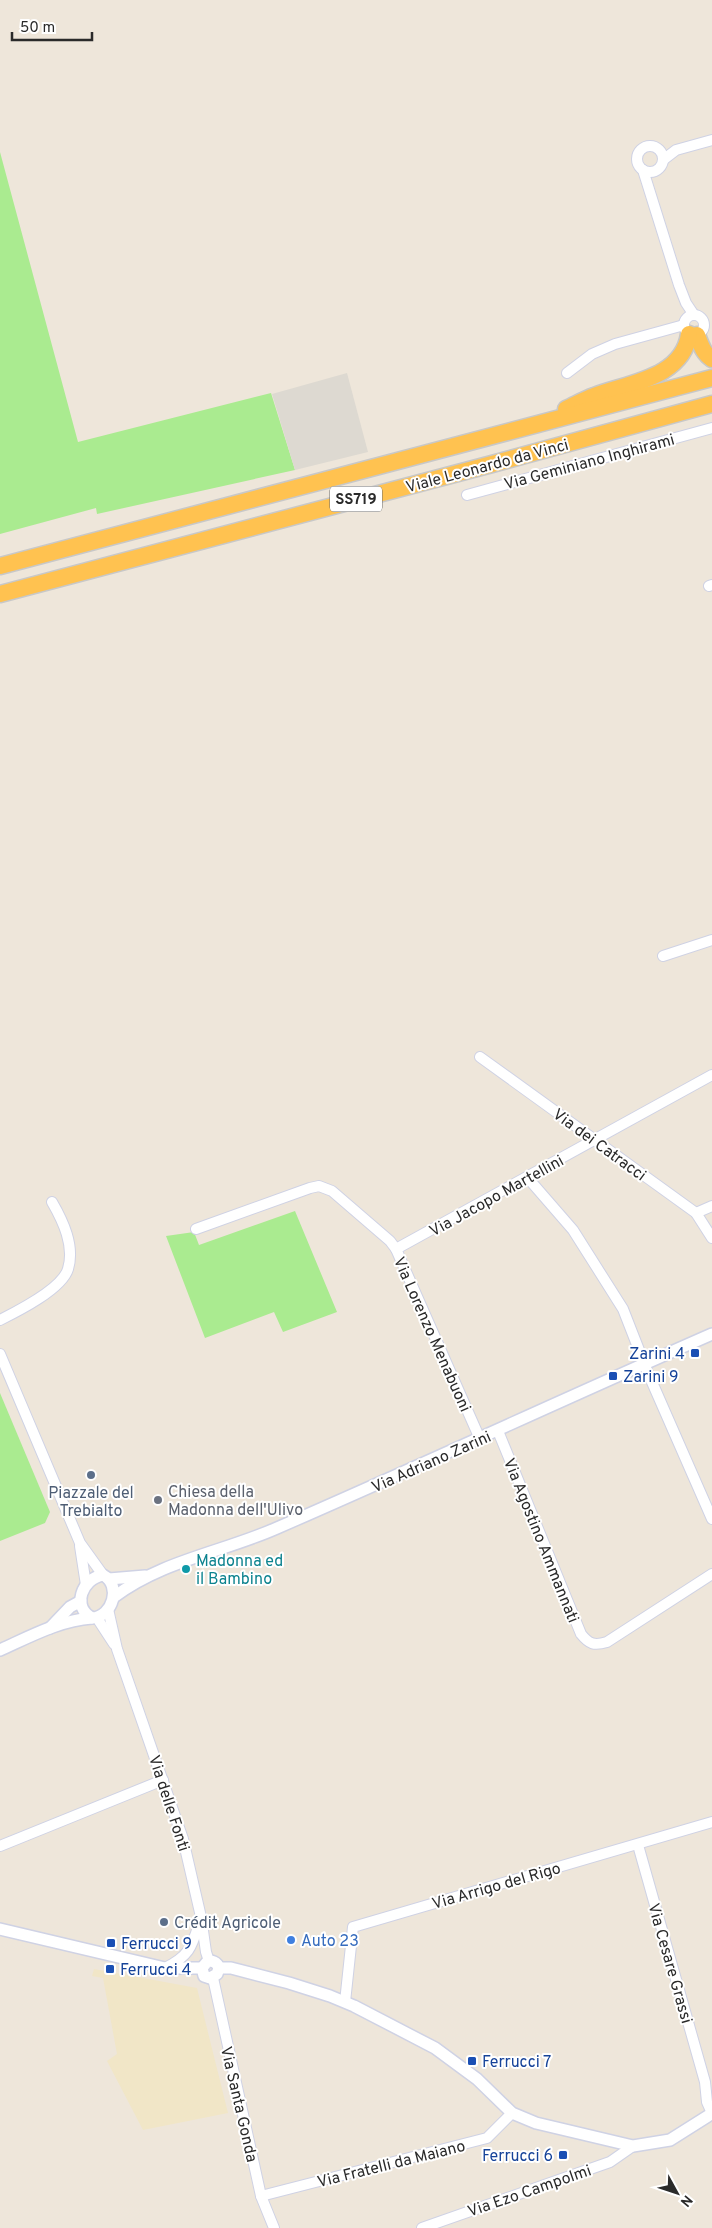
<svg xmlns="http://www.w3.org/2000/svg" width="712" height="2228" viewBox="0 0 712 2228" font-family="Overpass,sans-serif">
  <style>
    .education { fill: #f1e6c7 }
    .green { fill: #aaeb90 }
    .plaza { fill: #ddd9d1 }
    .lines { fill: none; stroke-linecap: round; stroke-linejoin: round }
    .minor-casing { stroke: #cfd2e4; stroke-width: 12 }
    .tertiary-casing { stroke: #cfd2e4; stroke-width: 14 }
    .trunk-casing { stroke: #c8c8c8; stroke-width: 19 }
    .minor { stroke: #fff; stroke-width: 10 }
    .tertiary { stroke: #fff; stroke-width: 11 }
    .trunk { stroke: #ffc250; stroke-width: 16 }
    .transit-dot { fill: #1a4fb4; stroke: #fff; stroke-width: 2 }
    .service-dot { fill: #5c6f8a; stroke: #fff; stroke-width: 2 }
    .worship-dot { fill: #6b7280; stroke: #fff; stroke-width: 2 }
    .culture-dot { fill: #0f9aa8; stroke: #fff; stroke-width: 2 }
    .shop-dot { fill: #3f7fe0; stroke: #fff; stroke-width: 2 }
    .labels { text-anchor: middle; stroke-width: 4; stroke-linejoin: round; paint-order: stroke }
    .shield { fill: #fff; stroke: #6a6a6a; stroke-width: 1 }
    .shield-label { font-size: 15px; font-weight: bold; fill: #2a2a2a }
    .street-label { font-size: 16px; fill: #2a2a2a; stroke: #fff }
    .transit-label { font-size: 16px; fill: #164399; stroke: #fff; text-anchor: start }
    .worship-label { font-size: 16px; fill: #5b616d; stroke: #fff; text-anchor: start }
    .service-label { font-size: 16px; fill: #4e5e75; stroke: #fff }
    .culture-label { font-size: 16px; fill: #0d838f; stroke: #fff; text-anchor: start }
    .shop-label { font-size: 16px; fill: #366cbe; stroke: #fff; text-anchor: start }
  </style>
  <rect width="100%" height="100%" fill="#eee6da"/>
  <polygon class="education" points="94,1969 197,1988 228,2113 143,2130 107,2061 117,2054 103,1978 92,1976"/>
  <g class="green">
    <polygon points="0,152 78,442 271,393 295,470 97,514 96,508 0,534"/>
    <polygon points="295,1211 337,1312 283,1332 274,1312 205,1338 166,1236 194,1232 199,1245"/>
    <polygon points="0,1393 50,1512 45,1523 0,1541"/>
  </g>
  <polygon class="plaza" points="347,373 368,452 295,470 272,394"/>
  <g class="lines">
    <g class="minor-casing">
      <g id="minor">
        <circle cx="650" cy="159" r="13"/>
        <polyline points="663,160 676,150 712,140"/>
        <polyline points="643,170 679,285 686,303 694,315"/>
        <circle cx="694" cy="325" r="10"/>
        <polyline points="567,373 592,354 615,344 684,325"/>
        <polyline points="467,495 712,428"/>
        <polyline points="709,586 712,585"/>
        <polyline points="663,956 712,940"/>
        <polyline points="480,1057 696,1213 712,1238"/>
        <polyline points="527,1177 573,1230 623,1309 648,1373 712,1519"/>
        <polyline points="696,1213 712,1206"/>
        <polyline points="196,1229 310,1188 319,1186 332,1191 390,1241 396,1249 480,1439"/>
        <polyline points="396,1249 712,1075"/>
        <path d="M 0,1320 C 18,1311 62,1289 68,1269 C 75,1246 63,1221 52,1202"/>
        <polyline points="0,1354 80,1543 103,1575"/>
        <path d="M 498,1431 L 581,1634 C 589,1644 594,1646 607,1642 L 712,1574"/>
        <polyline points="80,1546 86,1585"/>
        <polyline points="108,1609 117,1649 183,1839 201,1917 206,1952 209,1961"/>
        <polyline points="97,1618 114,1644"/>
        <polyline points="638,1845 705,2082 707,2102 711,2111"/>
        <polyline points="0,1846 163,1780"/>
        <path d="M 165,1968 C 190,1956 192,1946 200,1921"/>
        <polyline points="213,1978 261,2196 274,2228"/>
        <polyline points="345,2002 353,1927 712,1822"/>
        <polyline points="261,2196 487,2138 512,2113"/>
        <polyline points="422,2228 610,2162 633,2146"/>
      </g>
    </g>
    <g class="tertiary-casing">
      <g id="tertiary">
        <path d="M 103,1575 C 122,1585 113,1617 92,1618 C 72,1607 81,1579 103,1575 Z"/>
        <polyline points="109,1579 145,1576"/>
        <path d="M 114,1597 C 161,1561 223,1552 277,1528 C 422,1465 566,1398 712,1334"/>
        <polyline points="50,1628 70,1607 81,1601"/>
        <path d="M 0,1650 C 29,1637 60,1620 92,1618"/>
        <polyline points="0,1929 165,1968 202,1968"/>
        <polyline points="202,1968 204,1976 210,1978 217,1974 219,1968"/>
        <path d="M 202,1968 L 207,1962 C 212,1960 217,1962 219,1968"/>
        <polyline points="219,1968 231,1968 289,1983 330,1996 354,2006 435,2048 477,2079 512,2113 536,2123 633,2146 670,2140 708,2116"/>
      </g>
    </g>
    <g class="trunk-casing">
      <g id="trunk">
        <path d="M 697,335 C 701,345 703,353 712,359"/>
        <path d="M 566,409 C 575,405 585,399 594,396 C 628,383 683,378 689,334"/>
        <polyline points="0,566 712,378"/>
        <polyline points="0,594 492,464 712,404"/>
      </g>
    </g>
    <use href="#minor" class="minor"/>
    <use href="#tertiary" class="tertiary"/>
    <use href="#trunk" class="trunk"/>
  </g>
  <g class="transit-dot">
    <rect x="690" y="1348" width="10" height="10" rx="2.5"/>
    <rect x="608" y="1371" width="10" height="10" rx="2.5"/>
    <rect x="106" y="1938" width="10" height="10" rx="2.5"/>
    <rect x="105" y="1964" width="10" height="10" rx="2.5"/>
    <rect x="467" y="2056" width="10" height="10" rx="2.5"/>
    <rect x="558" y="2150" width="10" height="10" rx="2.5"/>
  </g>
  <g class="service-dot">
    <circle cx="91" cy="1475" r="5"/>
    <circle cx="164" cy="1922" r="5"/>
  </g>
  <circle class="worship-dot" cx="158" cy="1500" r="5"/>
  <circle class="culture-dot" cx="186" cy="1569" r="5"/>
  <circle class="shop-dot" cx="291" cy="1940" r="5"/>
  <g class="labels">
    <rect class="shield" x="330" y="486.5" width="52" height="25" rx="4"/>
    <g class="shield-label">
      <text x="356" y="504">SS719</text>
    </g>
    <g class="street-label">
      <text transform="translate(589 461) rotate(-15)" y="6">Via Geminiano Inghirami</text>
      <text transform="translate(487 465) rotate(-15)" y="6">Viale Leonardo da Vinci</text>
      <text transform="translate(600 1144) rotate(36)" y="6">Via dei Catracci</text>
      <text transform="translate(496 1195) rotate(-29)" y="6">Via Jacopo Martellini</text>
      <text transform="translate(433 1334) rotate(66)" y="6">Via Lorenzo Menabuoni</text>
      <text transform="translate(431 1461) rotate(-24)" y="6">Via Adriano Zarini</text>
      <text transform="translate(542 1540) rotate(68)" y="6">Via Agostino Ammannati</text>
      <text transform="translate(170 1803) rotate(72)" y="6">Via delle Fonti</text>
      <text transform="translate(496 1885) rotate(-16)" y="6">Via Arrigo del Rigo</text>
      <text transform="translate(671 1963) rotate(74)" y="6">Via Cesare Grassi</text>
      <text transform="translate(240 2104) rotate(77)" y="6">Via Santa Gonda</text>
      <text transform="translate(391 2163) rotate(-14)" y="6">Via Fratelli da Maiano</text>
      <text transform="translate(529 2190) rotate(-19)" y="6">Via Ezo Campolmi</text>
    </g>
    <g class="transit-label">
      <text x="685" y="1359" text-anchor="end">Zarini 4</text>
      <text x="623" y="1382">Zarini 9</text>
      <text x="121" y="1949">Ferrucci 9</text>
      <text x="120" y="1975">Ferrucci 4</text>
      <text x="482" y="2067">Ferrucci 7</text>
      <text x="553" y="2161" text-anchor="end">Ferrucci 6</text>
    </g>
    <g class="worship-label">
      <text x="168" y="1497">Chiesa della<tspan x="168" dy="18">Madonna dell'Ulivo</tspan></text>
    </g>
    <g class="service-label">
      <text x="91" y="1498">Piazzale del<tspan x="91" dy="18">Trebialto</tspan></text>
      <text x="174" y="1928" text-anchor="start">Crédit Agricole</text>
    </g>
    <g class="culture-label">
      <text x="196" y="1566">Madonna ed<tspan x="196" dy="18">il Bambino</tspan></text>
    </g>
    <g class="shop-label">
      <text x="301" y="1946">Auto 23</text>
    </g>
  </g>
  <g transform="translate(677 2193) rotate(130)" stroke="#ffffff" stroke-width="4" paint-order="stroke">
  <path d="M0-4L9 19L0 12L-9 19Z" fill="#2a2a2a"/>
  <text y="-8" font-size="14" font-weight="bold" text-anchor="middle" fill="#2a2a2a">N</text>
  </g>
  <path d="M12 32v8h80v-8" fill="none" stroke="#2a2a2a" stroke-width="2.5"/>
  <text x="20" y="32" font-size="15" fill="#2a2a2a" stroke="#ffffff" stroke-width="4" paint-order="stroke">50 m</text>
</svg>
